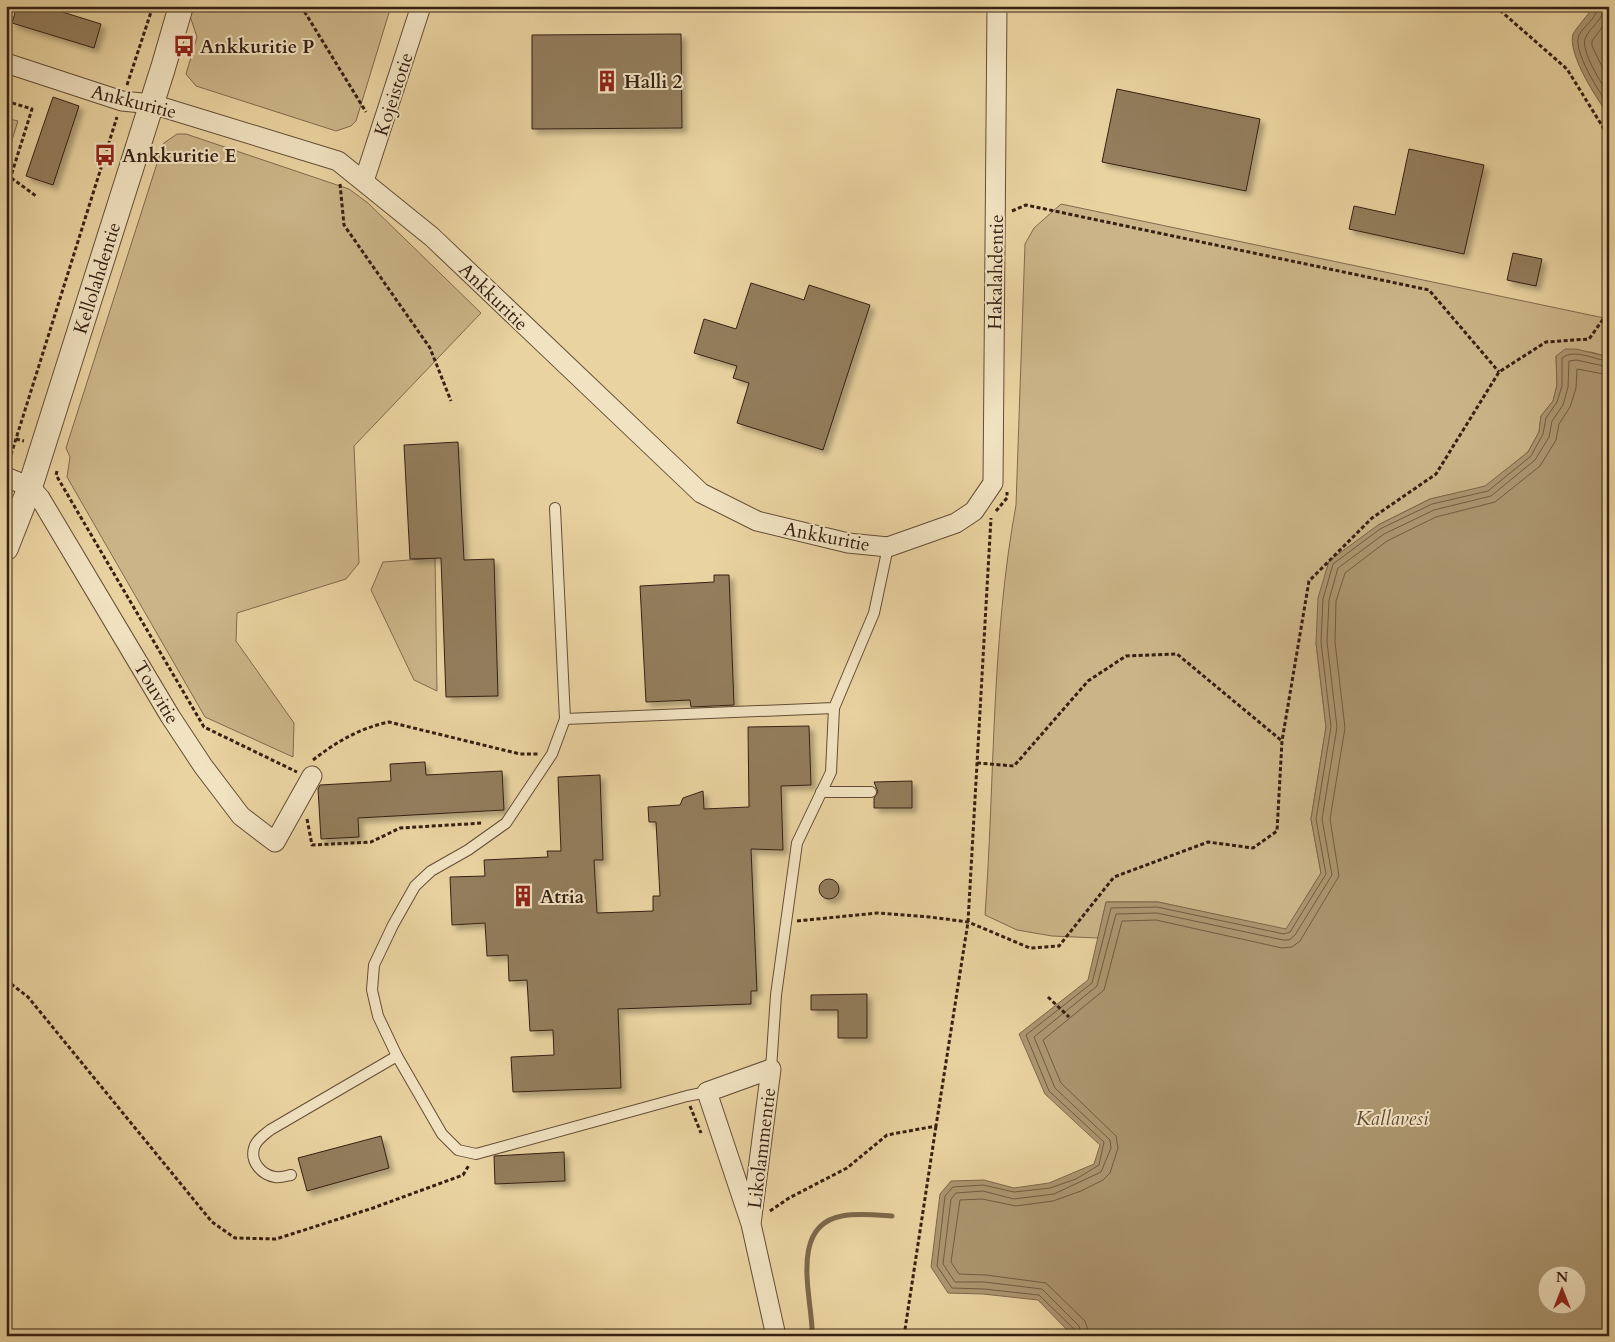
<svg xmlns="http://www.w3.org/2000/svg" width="1615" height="1342" viewBox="0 0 1615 1342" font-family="Cardo,serif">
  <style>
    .green { fill: #cbb588; stroke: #806a4e }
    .water { fill: #ac9670; stroke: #7d674b; fill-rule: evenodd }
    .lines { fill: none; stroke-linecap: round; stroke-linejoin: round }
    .shore { stroke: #715b42; stroke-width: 1 }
    .stream { stroke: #7d674b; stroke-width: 5 }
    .building { fill: #937d5c; stroke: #362013; filter: url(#shadow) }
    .service-casing { stroke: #634d36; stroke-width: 12 }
    .minor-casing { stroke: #634d36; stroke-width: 21 }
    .tertiary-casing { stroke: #634d36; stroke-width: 26 }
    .path { stroke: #362013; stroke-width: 3; stroke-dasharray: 4 2.5; stroke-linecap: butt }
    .service { stroke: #f1e2c1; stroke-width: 10 }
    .minor { stroke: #f1e2c1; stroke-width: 19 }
    .tertiary { stroke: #f1e2c1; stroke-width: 24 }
    .labels { text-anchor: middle; stroke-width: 4; stroke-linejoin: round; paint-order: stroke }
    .poi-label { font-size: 19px; font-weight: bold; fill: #362013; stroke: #f1e2c1; text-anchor: start }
    .street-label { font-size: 19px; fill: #362013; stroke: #f1e2c1 }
    .water-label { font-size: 20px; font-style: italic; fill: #5f4934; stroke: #f1e2c1 }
  </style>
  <defs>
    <filter id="shadow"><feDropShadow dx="4.5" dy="4.5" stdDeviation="2.5" flood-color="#0004"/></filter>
  </defs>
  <rect width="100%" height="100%" fill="#e9d3a0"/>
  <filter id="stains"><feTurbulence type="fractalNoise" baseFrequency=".004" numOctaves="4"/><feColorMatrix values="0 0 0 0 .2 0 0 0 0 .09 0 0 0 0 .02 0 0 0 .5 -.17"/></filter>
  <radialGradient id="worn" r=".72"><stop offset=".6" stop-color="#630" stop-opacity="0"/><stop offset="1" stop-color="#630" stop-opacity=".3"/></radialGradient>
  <g class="green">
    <polygon points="191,6 391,6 356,121 351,126 336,131 196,86 186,74 197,37 189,13"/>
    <polygon points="6,118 18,121 6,159"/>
    <polygon points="177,134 186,134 349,189 368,203 481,313 354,446 359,563 346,579 237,613 236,641 294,723 293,757 205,717 67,477 70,457 66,448 161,151 164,143"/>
    <path d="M 1061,204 L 1609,319 L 1609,357 L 1591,352 L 1556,356 L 1557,385 L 1553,401 L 1541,416 L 1539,432 L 1528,452 L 1485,487 L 1430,499 L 1378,525 L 1316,643 L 1326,727 L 1311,819 L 1321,873 L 1286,930 L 1158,902 L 1106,902 L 1098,938 L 1052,936 L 1017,930 L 985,915 C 995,778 991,641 1016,505 L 1025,244 L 1034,228 Z"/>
    <polygon points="435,558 437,691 414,680 371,590 383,562"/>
  </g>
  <g class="water">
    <path d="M 1594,6 L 1609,6 L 1609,115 C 1597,100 1567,53 1573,34 C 1576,28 1589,14 1594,6 Z"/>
    <path d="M 1565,349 L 1576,349 L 1609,357 L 1609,1336 L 1073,1336 L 1038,1300 L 983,1294 L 948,1293 L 931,1267 L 940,1194 L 951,1181 L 984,1180 L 1014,1188 L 1049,1183 L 1094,1164 L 1100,1145 L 1045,1094 L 1019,1034 L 1088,980 L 1106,902 L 1158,902 L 1286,929 L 1321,873 L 1311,819 L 1326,727 L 1316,643 L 1318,598 L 1329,561 L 1378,525 L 1430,499 L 1485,486 L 1528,452 L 1539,432 L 1541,416 L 1553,401 L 1557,385 L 1556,356 ZM 1548,1274 L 1578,1274 L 1578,1304 L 1548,1304 Z"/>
    <polygon points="604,1330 630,1330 649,1336 600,1336"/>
  </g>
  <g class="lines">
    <g class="shore">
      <path d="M 1598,6 C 1597,19 1584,25 1579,35 C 1572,51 1600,93 1609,106"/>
      <path d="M 1604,6 C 1604,21 1589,27 1585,39 C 1581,51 1602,85 1609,95"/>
      <polyline points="1609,18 1592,41 1592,46 1609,81"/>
      <path d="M 1076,1336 L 1075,1330 L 1039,1295 L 984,1289 L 952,1288 L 937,1266 L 945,1196 L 953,1187 L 983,1185 L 1014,1192 L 1050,1188 L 1076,1179 L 1099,1165 L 1104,1142 L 1049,1091 L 1026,1035 L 1092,983 L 1111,908 L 1157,907 L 1284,934 L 1290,932 L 1326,874 L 1316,819 L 1331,727 L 1321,642 L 1323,599 L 1333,564 L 1380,529 L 1432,504 L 1488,491 L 1531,456 L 1543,434 L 1546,418 L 1557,402 L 1562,386 L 1562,358 C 1575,348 1594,360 1609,361"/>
      <polyline points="1082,1336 1079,1326 1042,1289 984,1282 955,1282 943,1264 951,1199 956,1193 983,1191 1014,1199 1054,1194 1101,1172 1111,1148 1110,1140 1055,1088 1034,1037 1097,986 1116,914 1157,913 1283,940 1289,940 1295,935 1332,875 1322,819 1337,727 1327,642 1329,600 1338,568 1384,534 1434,510 1491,496 1535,460 1549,437 1552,421 1563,405 1568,387 1569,361 1576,360 1609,367"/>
      <polyline points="1090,1336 1085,1321 1046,1283 986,1275 959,1274 951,1262 960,1200 982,1199 1016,1206 1053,1201 1081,1191 1103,1180 1110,1173 1118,1148 1116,1136 1061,1083 1043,1040 1104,990 1122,921 1156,920 1282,948 1292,947 1300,941 1339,876 1330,819 1345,728 1335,642 1336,601 1345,573 1387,541 1436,517 1495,502 1540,466 1556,440 1559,424 1570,407 1576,388 1577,369 1609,375"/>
    </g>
    <path class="stream" d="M 810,1336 L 812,1328 C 810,1291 791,1225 842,1216 C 858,1213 876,1215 892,1216"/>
  </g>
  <g class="building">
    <polygon points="17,6 43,6 101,24 94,48 12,23"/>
    <polygon points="681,34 682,128 532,129 532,35"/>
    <polygon points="1117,89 1260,119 1246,191 1102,162"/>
    <polygon points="53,97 79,106 53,185 26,176"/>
    <polygon points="1409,149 1484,165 1464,254 1349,229 1354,206 1395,215"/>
    <polygon points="1513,253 1542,259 1536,286 1507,280"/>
    <polygon points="751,283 804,300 809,285 870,305 823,450 737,423 749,383 733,378 737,366 694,353 704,319 736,329"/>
    <polygon points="458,442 464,560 494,559 498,696 446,697 441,558 410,559 404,445"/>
    <polygon points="714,575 729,575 734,705 691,707 690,700 646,702 640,586 714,582"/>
    <polygon points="809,726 811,785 781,786 783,850 751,849 757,991 751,991 751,1004 618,1009 621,1088 513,1092 511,1057 554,1055 553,1030 530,1031 527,980 509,981 508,955 487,956 485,923 452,925 450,877 485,876 484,860 548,857 547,851 561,851 558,777 600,775 603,860 594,860 597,913 653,911 653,896 660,896 656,822 649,822 648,807 680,805 683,798 703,791 704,809 749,807 748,727"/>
    <polygon points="425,762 426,775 502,771 504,810 358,818 359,837 321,839 318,789 320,785 391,781 390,764"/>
    <polygon points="912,781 912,808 874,808 874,798 878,792 874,782"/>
    <circle cx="829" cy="889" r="10"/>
    <polygon points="867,994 867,1038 838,1038 838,1010 811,1010 811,995"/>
    <polygon points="381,1136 389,1168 307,1191 298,1158"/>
    <polygon points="564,1152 565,1181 495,1184 494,1156"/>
  </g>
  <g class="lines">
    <g class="service-casing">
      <g id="service">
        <polyline points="555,508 565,719 552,754 506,823 468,850 431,871 415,886 393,925 374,965 372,990 378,1016 397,1056 442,1134 458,1150 476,1154 687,1096 707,1092"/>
        <polyline points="565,719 834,708 874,613 888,547"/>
        <polyline points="821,792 871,792"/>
        <polyline points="771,1069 776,995 797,843 831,772 834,708"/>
        <path d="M 291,1175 C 286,1176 280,1178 275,1177 C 262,1175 250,1162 254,1148 C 256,1140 265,1134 270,1130 L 397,1056"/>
      </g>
    </g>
    <g class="minor-casing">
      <g id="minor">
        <polyline points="6,63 122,101 152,104 338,161 432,237 701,493 757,521 848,543 888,547 956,523 974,511 993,483 997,6"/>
        <polyline points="364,181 421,6"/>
        <polyline points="6,477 30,487 40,498 170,716 203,766 241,816 275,842 312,776"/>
        <polyline points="751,1224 771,1069 707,1092 751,1224 776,1336"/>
      </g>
    </g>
    <g class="tertiary-casing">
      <g id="tertiary">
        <path id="s1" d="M 6,548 L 30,487 L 163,68 L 181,6"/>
      </g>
    </g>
    <g class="path">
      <polyline points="301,6 366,112"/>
      <polyline points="1495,6 1567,69 1609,137"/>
      <polyline points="127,85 153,6"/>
      <polyline points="6,101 32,109 11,176"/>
      <polyline points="6,174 36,196"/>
      <polyline points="340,184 344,225 430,348 451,401"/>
      <polyline points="1012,211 1026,205 1429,290 1499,372"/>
      <polyline points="16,439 24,441"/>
      <polyline points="9,461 117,117"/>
      <polyline points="57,471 56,475 204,727 297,772"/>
      <polyline points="996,511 1007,498 1007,492"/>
      <path d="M 313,760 C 336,742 360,728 389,722 L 520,754 L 538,754"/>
      <polyline points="977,763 1014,766 1088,681 1126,656 1177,654 1282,741"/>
      <polyline points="307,819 312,845 371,842 400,828 483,823"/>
      <polyline points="797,921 877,913 930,917 968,922 1030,948 1059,946 1114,877 1208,842 1253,848 1277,831 1282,741 1309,581 1372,518 1436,474 1499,372 1546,342 1589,339 1609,311"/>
      <polyline points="6,980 28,997 212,1222 235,1238 276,1239 373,1208 463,1175 469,1165"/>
      <polyline points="1048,997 1069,1017"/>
      <polyline points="690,1106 701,1133"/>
      <polyline points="770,1211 789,1198 847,1168 887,1135 936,1126 968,922 991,518"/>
      <polyline points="904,1336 936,1126"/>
    </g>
    <use href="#service" class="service"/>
    <use href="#minor" class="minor"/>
    <use href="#tertiary" class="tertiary"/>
  </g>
  <defs>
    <g id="bus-bare" transform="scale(1.725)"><path d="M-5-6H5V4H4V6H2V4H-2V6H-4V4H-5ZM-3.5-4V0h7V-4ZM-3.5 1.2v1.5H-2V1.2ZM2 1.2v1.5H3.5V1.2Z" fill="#8f2418" stroke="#f1e2c1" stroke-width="2.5" paint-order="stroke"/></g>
    <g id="building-bare" transform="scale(1.725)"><path d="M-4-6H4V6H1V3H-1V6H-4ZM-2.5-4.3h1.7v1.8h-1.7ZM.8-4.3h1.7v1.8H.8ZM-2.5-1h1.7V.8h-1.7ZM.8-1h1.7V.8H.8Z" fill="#8f2418" stroke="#f1e2c1" stroke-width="2.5" paint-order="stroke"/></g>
  </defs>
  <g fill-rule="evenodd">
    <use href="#bus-bare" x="184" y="46"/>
    <use href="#building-bare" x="607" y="81"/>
    <use href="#bus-bare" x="105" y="155"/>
    <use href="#building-bare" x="523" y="896"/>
  </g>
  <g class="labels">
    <g class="poi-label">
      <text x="200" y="53">Ankkuritie P</text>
      <text x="624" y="88">Halli 2</text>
      <text x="122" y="162">Ankkuritie E</text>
      <text x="540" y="903">Atria</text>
    </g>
    <g class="street-label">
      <text transform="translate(393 94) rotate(-72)" y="7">Kojeistotie</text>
      <text transform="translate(134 101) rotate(14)" y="7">Ankkuritie</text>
      <text transform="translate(995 272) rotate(-89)" y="7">Hakalahdentie</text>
      <text dy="7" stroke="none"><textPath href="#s1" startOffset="285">Kellolahdentie</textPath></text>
      <text transform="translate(494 296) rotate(44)" y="7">Ankkuritie</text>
      <text transform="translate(827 536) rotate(11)" y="7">Ankkuritie</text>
      <text transform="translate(157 692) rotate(59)" y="7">Touvitie</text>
      <text transform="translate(761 1148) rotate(-83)" y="7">Likolammentie</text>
    </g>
    <g class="water-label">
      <text x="1392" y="1125">Kallavesi</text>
    </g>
  </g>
  <rect width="1615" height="1342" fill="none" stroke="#e9d3a0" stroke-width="25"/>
  <rect x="8" y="8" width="1600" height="1327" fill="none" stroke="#362013" stroke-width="2.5"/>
  <rect x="12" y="12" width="1590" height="1317" fill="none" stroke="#362013"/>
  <g transform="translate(1562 1290)"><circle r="24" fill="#f1e2c1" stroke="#a6947b"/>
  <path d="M0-4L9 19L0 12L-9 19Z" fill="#8f2418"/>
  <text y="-8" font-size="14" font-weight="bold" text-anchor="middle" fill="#362013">N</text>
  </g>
  <rect width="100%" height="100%" filter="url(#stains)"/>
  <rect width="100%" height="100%" fill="url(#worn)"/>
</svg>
